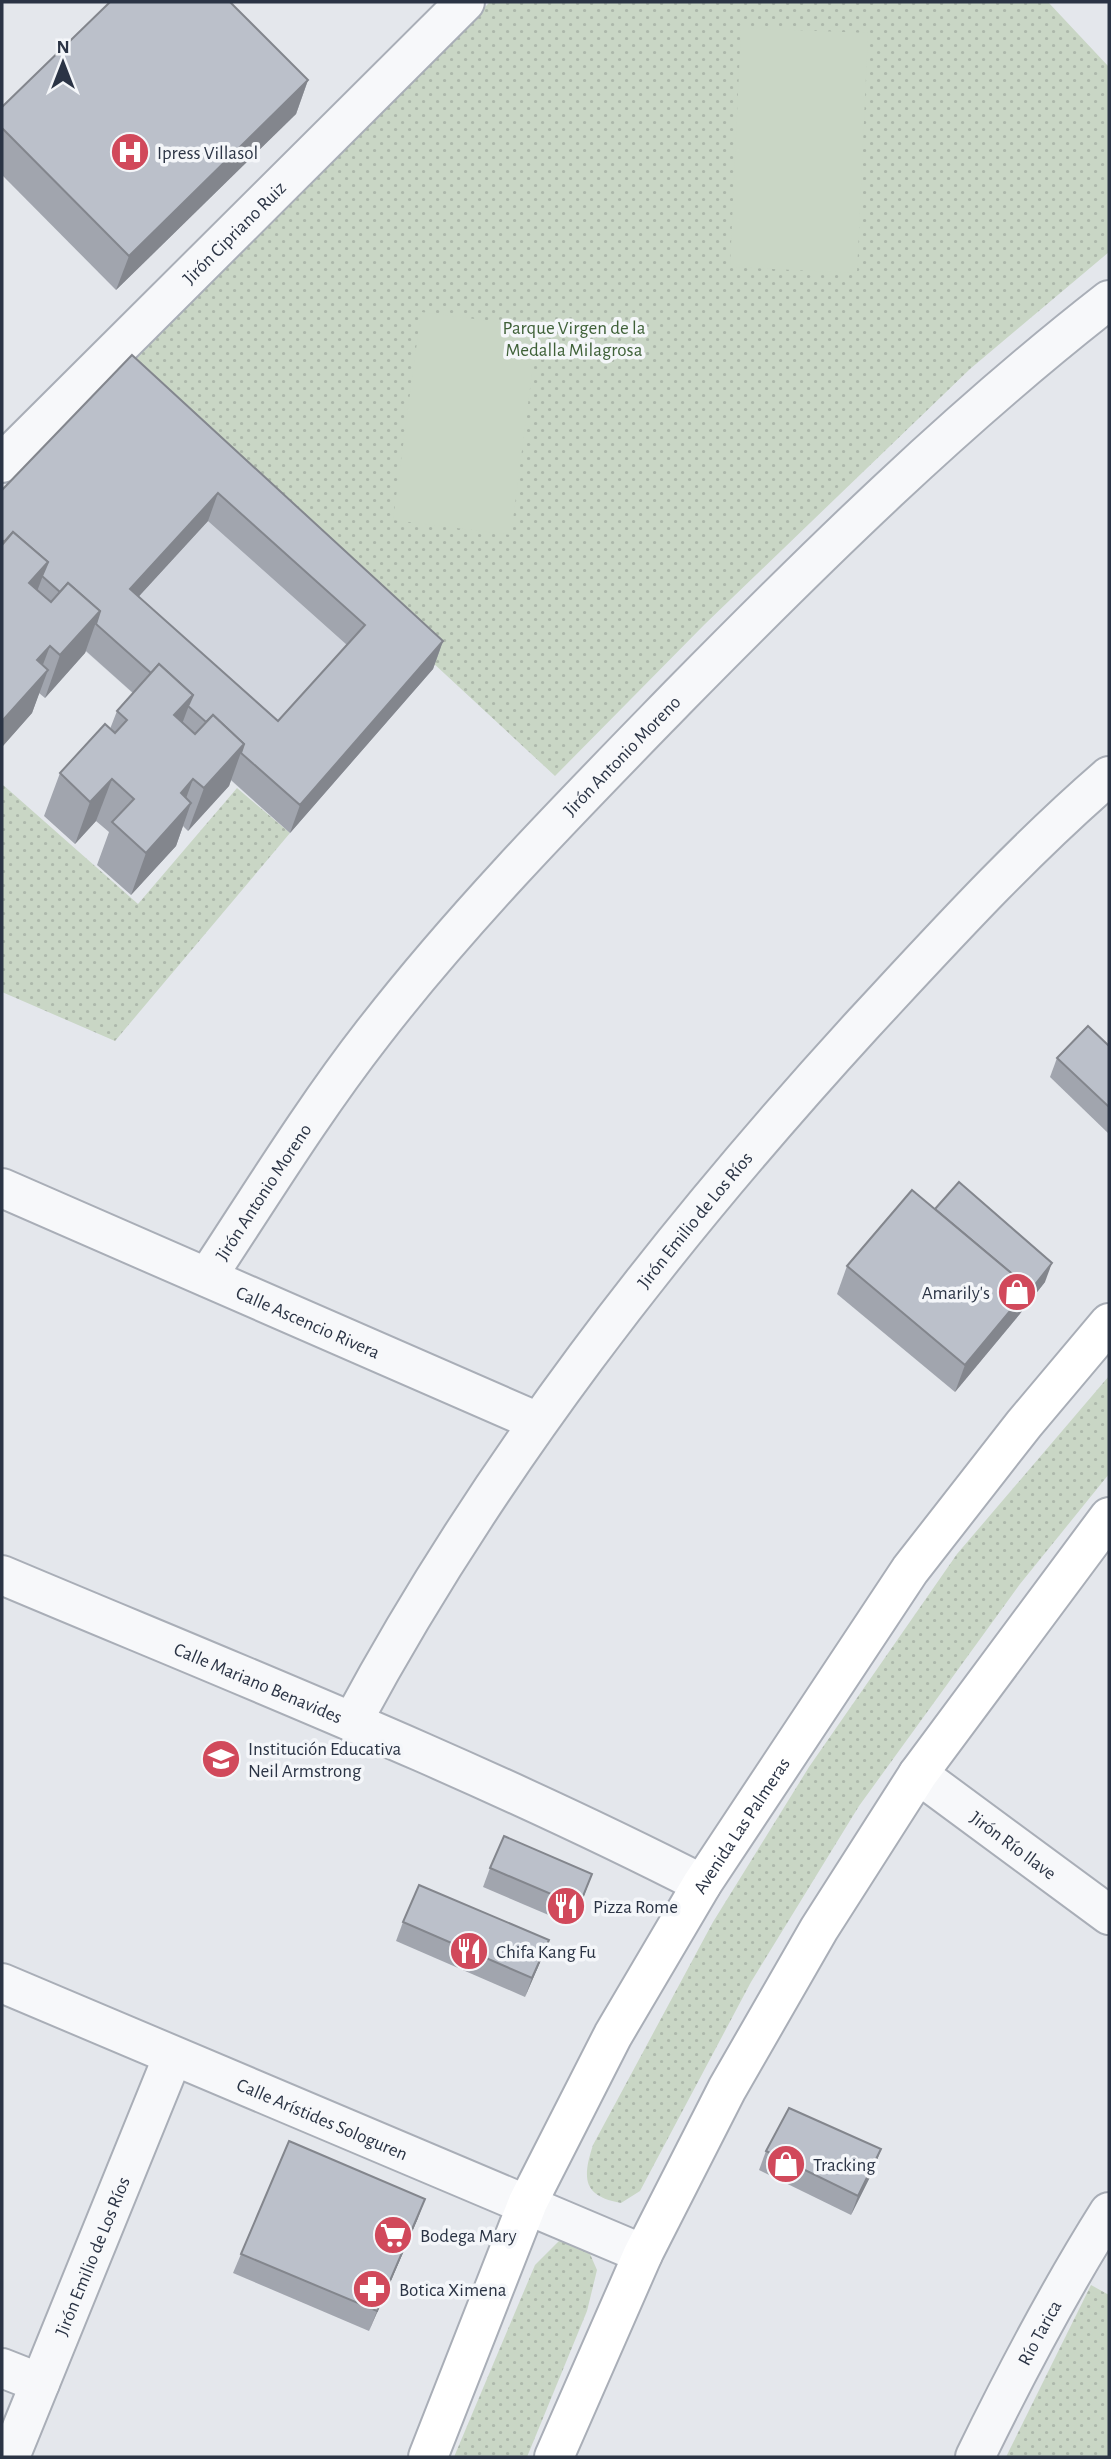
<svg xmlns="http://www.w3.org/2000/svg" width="1111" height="2459" viewBox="0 0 1111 2459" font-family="'Alegreya Sans',sans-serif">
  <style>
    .built { fill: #d2d6de }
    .green { fill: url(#green-dots) }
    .pitch { fill: #c9d6c5 }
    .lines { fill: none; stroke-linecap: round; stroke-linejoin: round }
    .minor-casing { stroke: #a9aeb7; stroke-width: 42 }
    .secondary-casing { stroke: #a9aeb7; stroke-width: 42 }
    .minor { stroke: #f7f8fa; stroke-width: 38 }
    .secondary { stroke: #fff; stroke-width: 38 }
    .wall { fill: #a1a5ae; fill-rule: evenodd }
    .shaded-wall { fill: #83868d }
    .building { fill: #bbc0ca; stroke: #83868d; stroke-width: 2; fill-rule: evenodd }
    .labels { text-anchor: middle; stroke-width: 7; stroke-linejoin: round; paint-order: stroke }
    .poi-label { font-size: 19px; fill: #2b3445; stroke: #f4f6f9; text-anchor: start }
    .street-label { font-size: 19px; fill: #2b3445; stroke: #f4f6f9 }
    .park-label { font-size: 19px; fill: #3f6138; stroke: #f4f6f9 }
  </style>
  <defs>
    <pattern id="green-dots" width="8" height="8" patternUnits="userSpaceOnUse" patternTransform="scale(1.75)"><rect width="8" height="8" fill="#c9d6c5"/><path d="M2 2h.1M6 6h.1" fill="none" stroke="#adb8ab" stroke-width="1.8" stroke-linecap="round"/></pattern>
  </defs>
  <rect width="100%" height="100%" fill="#e4e7ec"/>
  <polygon class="built" points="122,383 433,669 290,833 2,577"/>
  <g class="green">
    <polygon points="490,2 1048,2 1109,67 1109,252 970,369 705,624 555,776 118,371"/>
    <polygon points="2,784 138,904 237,788 290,833 115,1041 2,992"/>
    <path d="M 1109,1376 L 1109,1474 L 1020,1584 L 859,1806 L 751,1982 L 640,2191 L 621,2203 C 583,2196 582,2179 593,2145 L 713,1922 L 809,1767 L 957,1554 Z"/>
    <polygon points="559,2241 587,2247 597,2270 587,2311 527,2457 454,2457 535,2265"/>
    <polygon points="1091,2285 1109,2295 1109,2457 1006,2457"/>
  </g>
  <g class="pitch">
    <polygon points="741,28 868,33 857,273 730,267"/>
    <polygon points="421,312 538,327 511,535 393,520"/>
  </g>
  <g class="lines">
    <g class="minor-casing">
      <g id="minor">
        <path id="s1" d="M 2,463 L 465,2"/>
        <path id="s2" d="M 2,1188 L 538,1422"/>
        <path id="s3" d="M 207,1277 C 261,1195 313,1110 373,1033 C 466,913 574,804 680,695 C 816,557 955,420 1109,300"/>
        <path id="s4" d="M 2,1575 C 237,1674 475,1768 702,1884"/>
        <path id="s5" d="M 352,1722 C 489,1467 669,1236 864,1023 C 943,938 1021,852 1109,776"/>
        <path id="s6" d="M 918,1774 L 1109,1915"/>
        <path id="s7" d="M 2,1983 L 643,2254"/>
        <polyline points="2,2368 40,2383"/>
        <path id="s8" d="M 10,2457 L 173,2056"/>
        <path id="s9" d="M 975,2457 C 1016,2373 1059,2291 1109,2212"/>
      </g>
    </g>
    <g class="secondary-casing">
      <g id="secondary">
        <path id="s10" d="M 428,2457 L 528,2202 L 613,2035 L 702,1884 L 910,1570 L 1024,1424 L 1109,1323"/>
        <polyline points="554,2457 643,2254 727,2089 819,1929 918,1774 1109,1517"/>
      </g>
    </g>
    <use href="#minor" class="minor"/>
    <use href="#secondary" class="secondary"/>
  </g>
  <g class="wall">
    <polygon points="308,80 296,114 116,290 2,175 2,107"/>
    <path d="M 132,355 L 443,641 L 433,669 L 290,833 L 231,780 L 229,786 L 188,831 L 183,826 L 176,846 L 131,895 L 97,865 L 109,832 L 96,821 L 75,844 L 44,816 L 60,773 L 110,729 L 117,711 L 133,693 L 86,651 L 85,653 L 45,698 L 39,693 L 32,713 L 2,747 L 2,490 ZM 208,521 L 347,645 L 278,721 L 138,597 Z"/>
    <polygon points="1109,1046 1109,1134 1050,1077 1057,1058"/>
    <polygon points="935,1209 1045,1282 1019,1315 955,1392 837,1294 847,1266"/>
    <polygon points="490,1868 585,1893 572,1925 483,1887"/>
    <polygon points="403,1922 549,1940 541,1960 525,1997 396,1941"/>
    <polygon points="766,2151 874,2169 851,2215 759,2170"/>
    <polygon points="418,2218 369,2331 233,2273 241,2254"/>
  </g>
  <g class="shaded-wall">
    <polygon points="308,80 296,114 116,290 129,256"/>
    <polygon points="218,493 208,521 120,617 130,589"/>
    <polygon points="48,562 32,605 29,583"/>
    <polygon points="100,611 85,653 45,698 60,655"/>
    <polygon points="443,641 433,669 290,833 300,805"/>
    <polygon points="50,646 36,683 48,670 32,713 2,747 2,724 3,720 37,660"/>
    <polygon points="193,695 177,737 174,715"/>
    <polygon points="244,744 229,786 188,831 204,788"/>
    <polygon points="112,779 96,821 75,844 90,802"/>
    <polygon points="193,779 180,815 191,803 176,846 131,895 146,853 181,793"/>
    <polygon points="1052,1263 1045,1282 1019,1315 955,1392 965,1365 1029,1288"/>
    <polygon points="592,1874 585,1893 572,1925 579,1906"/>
    <polygon points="549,1940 541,1960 525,1997 532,1978"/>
    <polygon points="881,2149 874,2169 851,2215 858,2196"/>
    <polygon points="425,2199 418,2218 369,2331 377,2311"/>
  </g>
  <g class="building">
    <polygon points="110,2 230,2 308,80 129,256 2,128 2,107"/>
    <path d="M 132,355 L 443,641 L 300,805 L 241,753 L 244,744 L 213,715 L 206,722 L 188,706 L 193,695 L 159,664 L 151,673 L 96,624 L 100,611 L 68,583 L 60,592 L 42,576 L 48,562 L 13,532 L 4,542 L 2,540 L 2,490 ZM 218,493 L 365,625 L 278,721 L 130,589 Z"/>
    <polygon points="13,532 48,562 29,583 51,602 68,583 100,611 60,655 50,646 37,660 48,670 3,720 2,719 2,545"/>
    <polygon points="159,664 193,695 174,715 195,734 213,715 244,744 204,788 193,779 181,793 191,803 146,853 112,822 134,799 112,779 90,802 60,773 105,724 115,733 127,720 117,711"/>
    <polygon points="1088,1026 1109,1046 1109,1107 1057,1058"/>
    <polygon points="959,1182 1052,1263 1026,1296 1029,1288 935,1209"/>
    <polygon points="912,1190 1029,1288 965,1365 847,1266"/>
    <polygon points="504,1836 592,1874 579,1906 490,1868"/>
    <polygon points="419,1885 549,1940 532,1978 403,1922"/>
    <polygon points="789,2108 881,2149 858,2196 766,2151"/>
    <polygon points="289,2141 425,2199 377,2311 241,2254"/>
  </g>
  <defs>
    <g id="hospital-disc" transform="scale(2.0125)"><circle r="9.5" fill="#d1495b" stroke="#f4f6f9"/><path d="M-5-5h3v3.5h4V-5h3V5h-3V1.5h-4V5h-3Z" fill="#fff"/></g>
    <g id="shop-disc" transform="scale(2.0125)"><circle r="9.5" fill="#d1495b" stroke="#f4f6f9"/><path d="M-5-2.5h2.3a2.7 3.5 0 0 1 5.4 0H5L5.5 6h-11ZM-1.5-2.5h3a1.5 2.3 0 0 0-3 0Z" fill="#fff"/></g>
    <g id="school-disc" transform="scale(2.0125)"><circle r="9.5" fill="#d1495b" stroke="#f4f6f9"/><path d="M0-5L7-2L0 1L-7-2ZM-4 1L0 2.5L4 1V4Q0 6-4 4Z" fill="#fff"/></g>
    <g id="restaurant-disc" transform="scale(2.0125)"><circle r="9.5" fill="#d1495b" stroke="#f4f6f9"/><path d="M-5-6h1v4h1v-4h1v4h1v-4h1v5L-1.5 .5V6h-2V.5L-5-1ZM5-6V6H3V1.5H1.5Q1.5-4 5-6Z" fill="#fff"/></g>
    <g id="supermarket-disc" transform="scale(2.0125)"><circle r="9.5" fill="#d1495b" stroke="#f4f6f9"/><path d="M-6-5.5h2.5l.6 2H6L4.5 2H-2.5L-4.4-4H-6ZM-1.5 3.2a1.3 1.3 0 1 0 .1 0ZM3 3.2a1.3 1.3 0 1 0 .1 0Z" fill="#fff"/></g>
    <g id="pharmacy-disc" transform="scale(2.0125)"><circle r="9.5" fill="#d1495b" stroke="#f4f6f9"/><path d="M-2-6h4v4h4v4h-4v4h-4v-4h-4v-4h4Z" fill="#fff"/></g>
  </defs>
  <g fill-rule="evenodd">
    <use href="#hospital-disc" x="130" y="152"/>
    <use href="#shop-disc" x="1017" y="1292"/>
    <use href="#school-disc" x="221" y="1759"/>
    <use href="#restaurant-disc" x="566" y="1906"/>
    <use href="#restaurant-disc" x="469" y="1951"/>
    <use href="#shop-disc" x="786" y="2164"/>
    <use href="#supermarket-disc" x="393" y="2235"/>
    <use href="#pharmacy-disc" x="372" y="2289"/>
  </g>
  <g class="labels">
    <g class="poi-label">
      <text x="157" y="159">Ipress Villasol</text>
      <text x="990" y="1299" text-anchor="end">Amarily's</text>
      <text x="248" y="1755">Institución Educativa<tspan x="248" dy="22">Neil Armstrong</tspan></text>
      <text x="593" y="1913">Pizza Rome</text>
      <text x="496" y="1958">Chifa Kang Fu</text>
      <text x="813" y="2171">Tracking</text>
      <text x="420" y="2242">Bodega Mary</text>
      <text x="399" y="2296">Botica Ximena</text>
    </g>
    <g class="street-label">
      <text dy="7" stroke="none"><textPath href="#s1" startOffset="327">Jirón Cipriano Ruiz</textPath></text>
      <text dy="7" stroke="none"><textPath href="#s3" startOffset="668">Jirón Antonio Moreno</textPath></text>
      <text dy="7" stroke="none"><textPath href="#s3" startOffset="102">Jirón Antonio Moreno</textPath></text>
      <text dy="7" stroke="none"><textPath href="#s5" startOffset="609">Jirón Emilio de Los Ríos</textPath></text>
      <text dy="7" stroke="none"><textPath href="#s2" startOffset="334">Calle Ascencio Rivera</textPath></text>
      <text dy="7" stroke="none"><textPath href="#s4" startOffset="278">Calle Mariano Benavides</textPath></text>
      <text dy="7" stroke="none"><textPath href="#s10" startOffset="707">Avenida Las Palmeras</textPath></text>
      <text dy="7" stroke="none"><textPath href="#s6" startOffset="119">Jirón Río Ilave</textPath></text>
      <text dy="7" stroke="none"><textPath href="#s7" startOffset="348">Calle Arístides Sologuren</textPath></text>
      <text dy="7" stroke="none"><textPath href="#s8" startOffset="217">Jirón Emilio de Los Ríos</textPath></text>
      <text dy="7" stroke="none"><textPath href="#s9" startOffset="140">Río Tarica</textPath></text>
    </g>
    <g class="park-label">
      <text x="574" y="334">Parque Virgen de la<tspan x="574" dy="22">Medalla Milagrosa</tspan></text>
    </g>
  </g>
  <rect width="1111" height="2459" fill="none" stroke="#2b3445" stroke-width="7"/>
  <g transform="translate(63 63)" stroke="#f4f6f9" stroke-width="5" paint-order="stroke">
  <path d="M0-5L12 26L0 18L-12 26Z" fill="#2b3445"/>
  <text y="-10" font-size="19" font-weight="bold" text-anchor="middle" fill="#2b3445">N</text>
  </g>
</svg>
